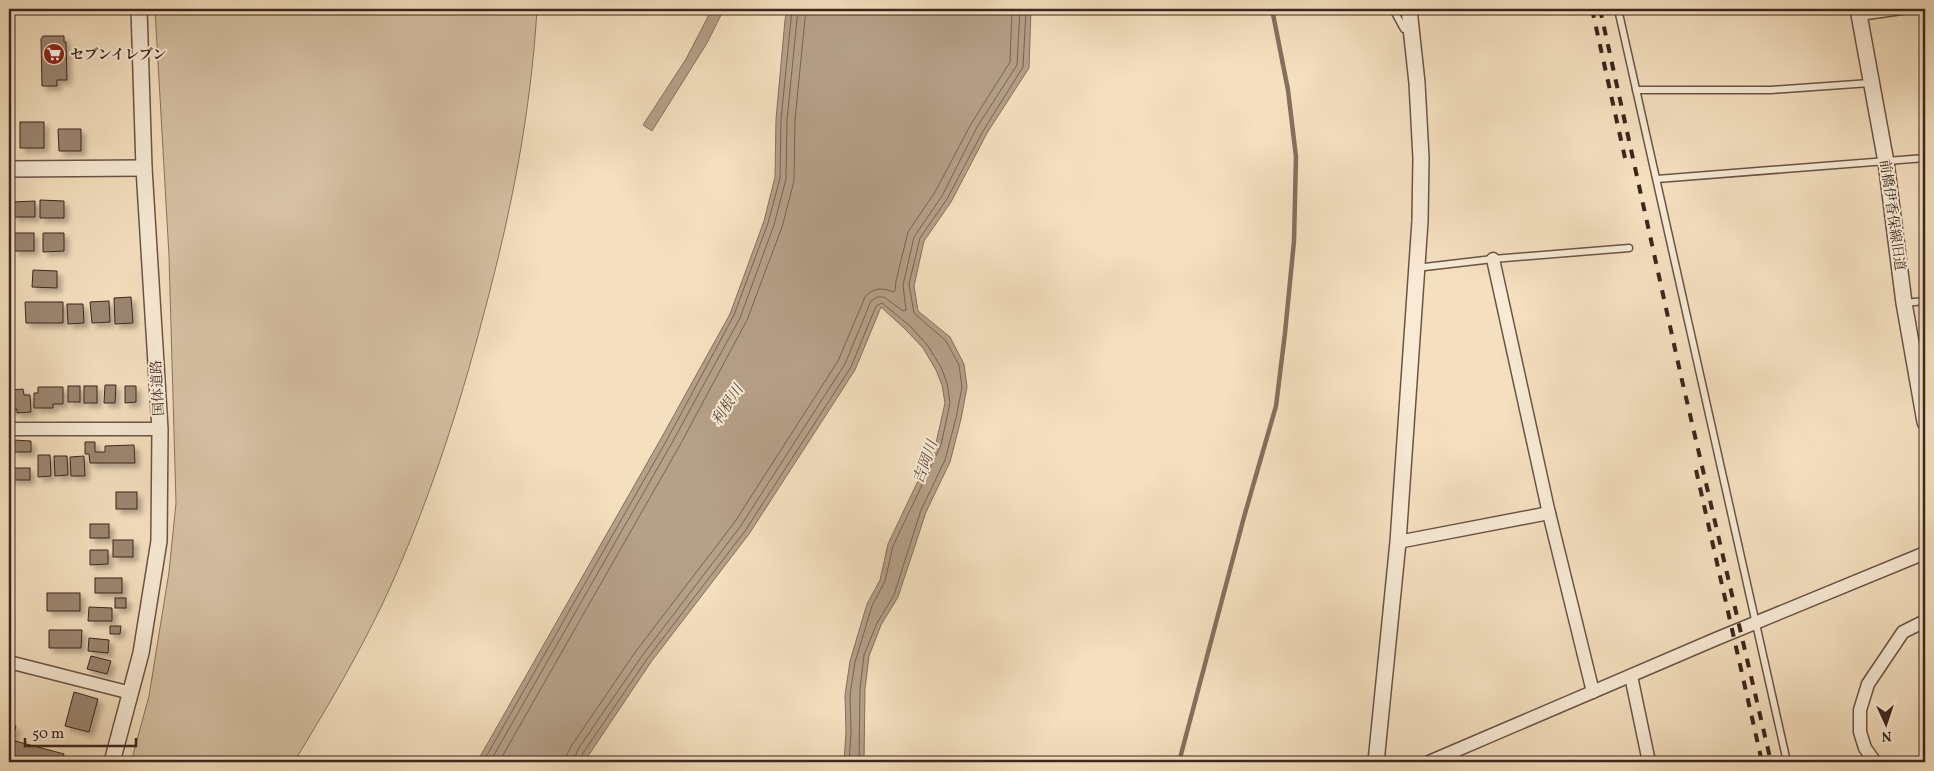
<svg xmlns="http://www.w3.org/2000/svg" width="1934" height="771" viewBox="0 0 1934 771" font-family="Vollkorn,'Noto Serif JP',serif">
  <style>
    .green { fill: #d5c0a3; stroke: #887360 }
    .water { fill: #b5a088; stroke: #856f5d }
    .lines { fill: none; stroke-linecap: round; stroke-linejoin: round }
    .shore { stroke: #786352; stroke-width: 1 }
    .stream { stroke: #856f5d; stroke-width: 4.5 }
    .building { fill: #9c8671; stroke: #3c261d; filter: url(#shadow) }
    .service-casing { stroke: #6a5446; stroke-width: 9 }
    .minor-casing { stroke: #6a5446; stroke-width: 15 }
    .tertiary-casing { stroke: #6a5446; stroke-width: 18 }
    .service { stroke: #f8ead5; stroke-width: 6 }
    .minor { stroke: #f8ead5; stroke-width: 12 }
    .tertiary { stroke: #f8ead5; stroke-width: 15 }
    .rail { stroke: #3c261d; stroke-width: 4; stroke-dasharray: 9 9; stroke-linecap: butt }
    .labels { text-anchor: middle; stroke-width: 4; stroke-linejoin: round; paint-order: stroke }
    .poi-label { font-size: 14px; font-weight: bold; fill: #3c261d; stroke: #f8ead5; text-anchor: start }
    .street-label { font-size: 14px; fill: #3c261d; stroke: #f8ead5 }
    .water-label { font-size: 15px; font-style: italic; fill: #604b3d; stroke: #f8ead5 }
  </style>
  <defs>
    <filter id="shadow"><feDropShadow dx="4.5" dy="4.5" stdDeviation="2.5" flood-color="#0004"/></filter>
  </defs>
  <rect width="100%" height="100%" fill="#f4dfbf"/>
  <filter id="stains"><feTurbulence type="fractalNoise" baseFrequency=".004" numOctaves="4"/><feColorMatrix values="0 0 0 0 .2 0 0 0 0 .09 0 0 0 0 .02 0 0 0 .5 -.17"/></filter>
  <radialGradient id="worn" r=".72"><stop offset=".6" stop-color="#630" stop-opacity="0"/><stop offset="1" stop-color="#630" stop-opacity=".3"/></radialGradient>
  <path class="green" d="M 155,9 L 537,9 C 531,112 511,213 484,313 C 458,413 426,511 382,605 C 356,659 325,711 294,762 L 131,762 L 149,696 L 169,572 L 176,503 L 169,256 Z"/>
  <g class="water">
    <polygon points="712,9 724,9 707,43 652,131 643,125 686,59"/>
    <polygon points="787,9 1031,9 1029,68 987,133 951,202 924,241 914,286 918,311 950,337 964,364 967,387 961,419 950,462 926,512 898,597 881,625 869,656 865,689 864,762 844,762 846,732 845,695 850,661 867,604 880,580 888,544 936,443 945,403 942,385 936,370 923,348 906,330 881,307 855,370 749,534 651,662 584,762 477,762 663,435 730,314 764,221 775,177 776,119 785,20"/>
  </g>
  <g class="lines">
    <g class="shore">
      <polyline points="483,762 668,438 734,315 768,223 780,178 781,120 792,9"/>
      <polyline points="490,762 673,441 740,318 774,225 786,179 787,120 798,9"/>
      <polyline points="499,762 680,445 747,320 782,227 794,181 795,120 806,9"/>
      <path d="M 566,762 L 567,754 L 572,745 L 636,651 L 734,523 L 838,361 L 865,297 C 873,288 882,287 893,292 L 895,291 L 896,281 L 908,232 L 935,192 L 971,124 L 1010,62 L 1012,9"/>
      <polyline points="573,762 578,749 642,656 740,527 845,364 871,301 877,297 884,297 903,311 906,310 903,285 914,237 942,196 977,127 1017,65 1020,9"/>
      <polyline points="580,762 583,753 647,659 745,531 851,367 876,306 882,303 910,326 928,346 941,367 947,383 950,403 941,445 893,546 885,581 872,606 855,662 850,695 851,732 849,762"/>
      <polyline points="859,762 860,689 864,655 877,623 894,595 921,510 945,460 956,418 962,387 959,365 946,341 914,313 909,284 920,238 947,199 983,131 1023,67 1026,9"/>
    </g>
    <polyline class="stream" points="1179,762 1244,517 1276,406 1285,333 1294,241 1296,157 1288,90 1272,9"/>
  </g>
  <g class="building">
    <polygon points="43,36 64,36 64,42 66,42 67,80 57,80 57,86 42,86 41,39"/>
    <rect x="20" y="122" width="24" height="26"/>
    <polygon points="58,129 81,129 81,151 59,151"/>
    <polygon points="40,200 64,201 64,218 40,218"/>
    <polygon points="35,201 35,217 13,217 13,202"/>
    <rect x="14" y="233" width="20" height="18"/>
    <polygon points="43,233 64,233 64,251 43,252"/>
    <polygon points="33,270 57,271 57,288 32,287"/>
    <polygon points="131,297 133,323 115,324 114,298"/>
    <polygon points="109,301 110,322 92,323 90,302"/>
    <polygon points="25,302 63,302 63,323 26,323"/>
    <polygon points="67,304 83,304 84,323 68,324"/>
    <polygon points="105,385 116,385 115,403 104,403"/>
    <rect x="68" y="386" width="12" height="16"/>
    <rect x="84" y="386" width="13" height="17"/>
    <polygon points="125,386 136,386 136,402 125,403"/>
    <polygon points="38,387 63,387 63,404 53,404 53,408 34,408 34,393 38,393"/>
    <polygon points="23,389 24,395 30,395 31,412 17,413 17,409 9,410 9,390"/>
    <polygon points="13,440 31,441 31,452 13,452"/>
    <polygon points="85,442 95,442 95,452 105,452 105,446 134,445 135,463 90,463 89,454 85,454"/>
    <polygon points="38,455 50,455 51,476 38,477"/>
    <polygon points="54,456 67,456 68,475 55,476"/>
    <polygon points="84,456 85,476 71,476 70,457"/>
    <rect x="11" y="468" width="19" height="12"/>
    <rect x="116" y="492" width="21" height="17"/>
    <rect x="90" y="524" width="19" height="14"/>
    <rect x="113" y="540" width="20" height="17"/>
    <polygon points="90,550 108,550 108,564 90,565"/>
    <rect x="95" y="578" width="27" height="15"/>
    <rect x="47" y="593" width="33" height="18"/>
    <rect x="115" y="598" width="11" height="10"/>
    <polygon points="89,607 112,608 112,621 88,621"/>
    <polygon points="110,626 121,626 120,634 110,634"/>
    <polygon points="49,630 82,630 81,648 49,648"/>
    <polygon points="89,638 109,640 108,653 88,651"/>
    <polygon points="91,656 111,661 107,674 87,669"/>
    <polygon points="74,692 98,699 89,732 65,726"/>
    <polygon points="9,724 16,726 9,753"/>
    <polygon points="15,741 64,754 62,762 10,762"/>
  </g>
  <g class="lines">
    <g class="service-casing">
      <g id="service">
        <polyline points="1393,9 1404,29 1411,27"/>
        <polyline points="1618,9 1787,762"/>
        <polyline points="1860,17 1916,9"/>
        <polyline points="1636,90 1771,90 1870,83"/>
        <polyline points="1657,179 1925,158"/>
        <polyline points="1416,268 1493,259 1629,248"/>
        <polyline points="1904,303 1925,301"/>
      </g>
    </g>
    <g class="minor-casing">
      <g id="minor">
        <polyline points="1493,259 1548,509 1593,692"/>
        <polyline points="9,429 160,429"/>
        <polyline points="1398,542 1549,513"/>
        <polyline points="9,662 131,693"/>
        <polyline points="1631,676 1649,762"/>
        <polyline points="1429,762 1716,639 1925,553"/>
        <polyline points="1875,762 1865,748 1860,732 1860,710 1868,684 1903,632 1925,621"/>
      </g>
    </g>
    <g class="tertiary-casing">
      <g id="tertiary">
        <polyline points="1858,9 1886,162 1904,303 1925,422"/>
        <polyline points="9,169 144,168"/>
        <polyline points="112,762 141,653 159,541 160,429 144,168 139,9"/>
        <polyline points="1376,762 1398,542 1420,221 1421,158 1417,83 1409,9"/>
      </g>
    </g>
    <use href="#service" class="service"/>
    <use href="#minor" class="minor"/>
    <use href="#tertiary" class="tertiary"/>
    <g class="rail">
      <polyline points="1592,9 1625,158"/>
      <polyline points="1600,9 1681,376 1771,762"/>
      <polyline points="1696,470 1762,762"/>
    </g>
  </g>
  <defs>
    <g id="supermarket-disc" transform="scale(1.125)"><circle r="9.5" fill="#8f2418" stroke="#f8ead5"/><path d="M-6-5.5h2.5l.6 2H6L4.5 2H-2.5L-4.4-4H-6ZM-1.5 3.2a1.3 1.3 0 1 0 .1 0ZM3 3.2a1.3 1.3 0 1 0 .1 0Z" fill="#fff"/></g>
  </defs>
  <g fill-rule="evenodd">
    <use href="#supermarket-disc" x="54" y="54"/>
  </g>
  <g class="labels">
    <g class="poi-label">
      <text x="70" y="59">セブンイレブン</text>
    </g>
    <g class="street-label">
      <text transform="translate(1893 215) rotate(82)" y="5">前橋伊香保線旧道</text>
      <text transform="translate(157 388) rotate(-93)" y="5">国体道路</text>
    </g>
    <g class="water-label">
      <text transform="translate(727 405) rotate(-57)" y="5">利根川</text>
      <text transform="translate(925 462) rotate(-70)" y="5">吉岡川</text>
    </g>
  </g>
  <rect width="1934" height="771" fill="none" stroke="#f4dfbf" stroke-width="30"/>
  <rect x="10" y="10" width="1914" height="751" fill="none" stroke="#3c261d" stroke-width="2.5"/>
  <rect x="15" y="15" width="1904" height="741" fill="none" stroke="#3c261d"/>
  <g transform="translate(1886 724) rotate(177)" stroke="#f8ead5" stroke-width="4" paint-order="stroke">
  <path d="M0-4L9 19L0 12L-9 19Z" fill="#3c261d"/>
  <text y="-8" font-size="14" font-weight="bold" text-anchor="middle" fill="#3c261d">N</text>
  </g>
  <path d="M25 738v8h111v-8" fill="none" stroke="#3c261d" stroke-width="2.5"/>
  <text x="32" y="738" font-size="15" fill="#3c261d" stroke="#f8ead5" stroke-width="4" paint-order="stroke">50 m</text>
  <rect width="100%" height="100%" filter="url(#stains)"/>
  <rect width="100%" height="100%" fill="url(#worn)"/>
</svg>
